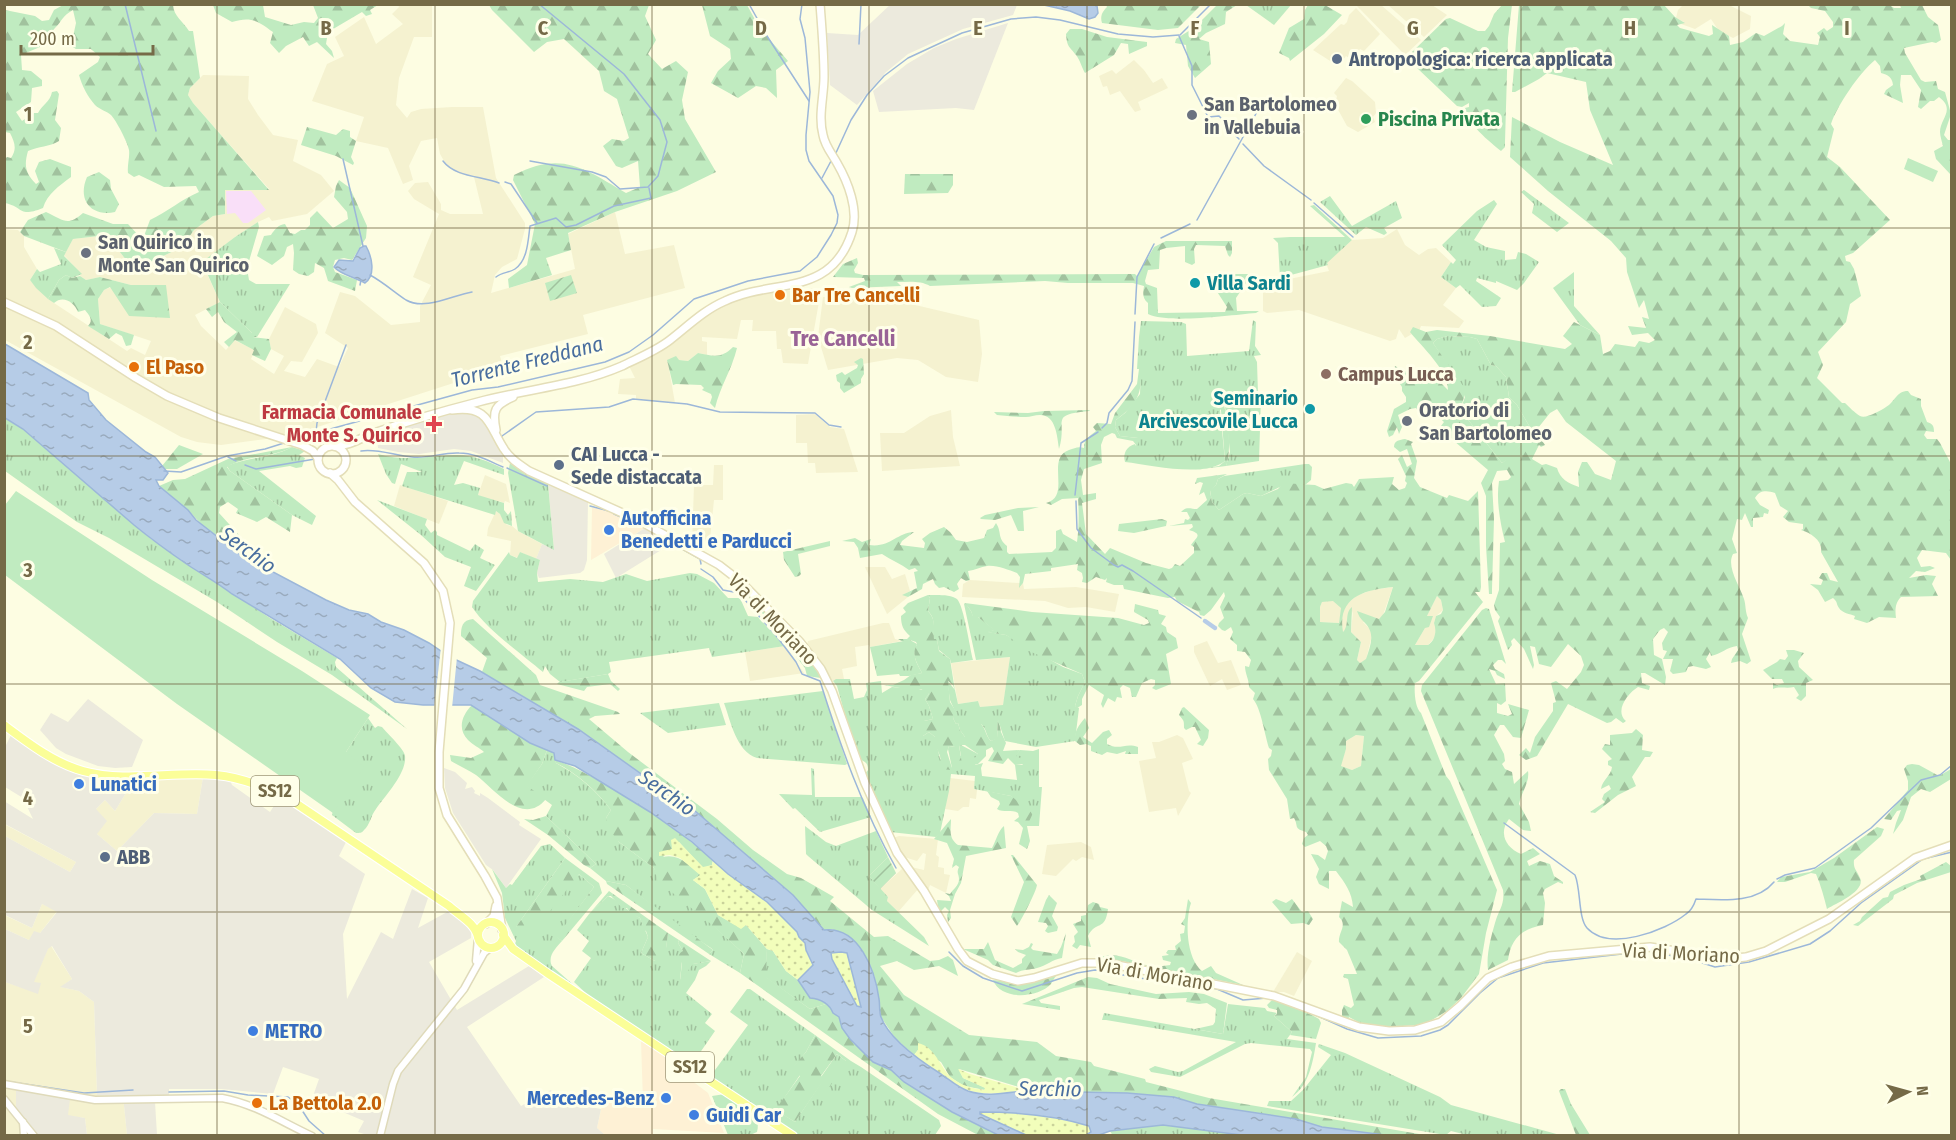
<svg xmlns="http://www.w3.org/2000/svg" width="1956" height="1140" viewBox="0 0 1956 1140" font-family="'Fira Sans Condensed',sans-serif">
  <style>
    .residential { fill: #f5f2d0 }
    .commercial { fill: #fef1d5 }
    .industrial { fill: #eceadd }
    .education { fill: #f9dff8 }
    .grass { fill: url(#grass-tufts) }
    .forest { fill: url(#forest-firs); fill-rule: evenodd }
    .sand { fill: url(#sand-dots) }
    .garden { fill: url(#garden-furrows) }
    .pitch { fill: #c0ebc0 }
    .water { fill: url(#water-ripples); stroke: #9cb7d9; stroke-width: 1.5; fill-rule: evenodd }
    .pier { fill: #fdfde2 }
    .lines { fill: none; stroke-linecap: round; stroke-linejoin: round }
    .stream { stroke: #9cb7d9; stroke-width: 1.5 }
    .canal { stroke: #b6cce7; stroke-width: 4.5 }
    .tertiary-casing { stroke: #dfdaba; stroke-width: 9 }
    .secondary-casing { stroke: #e4deb8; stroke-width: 10 }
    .primary-casing { stroke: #fff; stroke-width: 10 }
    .tertiary { stroke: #fff; stroke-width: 6 }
    .secondary { stroke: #fff; stroke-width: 7 }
    .primary { stroke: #fbfe98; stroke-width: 8 }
    .grid { fill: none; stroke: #756a47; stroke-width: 1.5; stroke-opacity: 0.55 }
    .service-dot { fill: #5c6f8a; stroke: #ffffe9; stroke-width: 2 }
    .worship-dot { fill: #6b7280; stroke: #ffffe9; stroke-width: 2 }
    .leisure-dot { fill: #2e9e5b; stroke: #ffffe9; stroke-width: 2 }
    .culture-dot { fill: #0f9aa8; stroke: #ffffe9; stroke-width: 2 }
    .food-dot { fill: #e8710a; stroke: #ffffe9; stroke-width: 2 }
    .education-dot { fill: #8d6e63; stroke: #ffffe9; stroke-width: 2 }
    .health-dot { fill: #e0444e; stroke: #ffffe9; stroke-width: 2 }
    .shop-dot { fill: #3f7fe0; stroke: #ffffe9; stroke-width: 2 }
    .labels { text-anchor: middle; stroke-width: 6; stroke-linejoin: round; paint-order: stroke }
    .shield { fill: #ffffe9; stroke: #9e9778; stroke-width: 1.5 }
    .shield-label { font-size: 18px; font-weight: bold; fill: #756a47 }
    .service-label { font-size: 20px; font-weight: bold; fill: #4e5e75; stroke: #ffffe9; text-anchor: start }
    .worship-label { font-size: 20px; font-weight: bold; fill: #5b616d; stroke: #ffffe9; text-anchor: start }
    .leisure-label { font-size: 20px; font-weight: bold; fill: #27864d; stroke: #ffffe9; text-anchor: start }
    .culture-label { font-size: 20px; font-weight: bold; fill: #0d838f; stroke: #ffffe9; text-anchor: start }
    .food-label { font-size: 20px; font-weight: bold; fill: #c56008; stroke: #ffffe9; text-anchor: start }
    .education-label { font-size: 20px; font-weight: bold; fill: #785e54; stroke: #ffffe9; text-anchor: start }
    .health-label { font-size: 20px; font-weight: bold; fill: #be3a42; stroke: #ffffe9; text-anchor: end }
    .shop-label { font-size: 20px; font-weight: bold; fill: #366cbe; stroke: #ffffe9; text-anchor: start }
    .street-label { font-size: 20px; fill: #756a47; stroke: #ffffe9 }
    .water-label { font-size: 21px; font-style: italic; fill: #496e9f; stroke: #ffffe9 }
    .quarter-label { font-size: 22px; font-weight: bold; fill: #996396; stroke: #ffffe9 }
    .grid-label { font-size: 20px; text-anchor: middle; font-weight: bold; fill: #756a47; stroke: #ffffe9; stroke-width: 6; stroke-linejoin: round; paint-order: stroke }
  </style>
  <defs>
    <pattern id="grass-tufts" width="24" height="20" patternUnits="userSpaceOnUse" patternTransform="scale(1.5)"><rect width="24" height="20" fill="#c0ebc0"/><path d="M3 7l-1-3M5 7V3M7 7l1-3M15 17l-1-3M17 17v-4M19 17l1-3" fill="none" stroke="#a1c29e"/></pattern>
    <pattern id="forest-firs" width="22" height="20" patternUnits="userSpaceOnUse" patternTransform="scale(1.5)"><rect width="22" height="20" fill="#c0ebc0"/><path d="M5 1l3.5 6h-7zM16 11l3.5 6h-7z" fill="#a1c29e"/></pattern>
    <pattern id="sand-dots" width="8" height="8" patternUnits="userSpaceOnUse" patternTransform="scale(1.5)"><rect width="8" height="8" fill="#f2febb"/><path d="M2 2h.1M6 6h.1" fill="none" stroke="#c9d29a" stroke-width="1.8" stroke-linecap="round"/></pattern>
    <pattern id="garden-furrows" width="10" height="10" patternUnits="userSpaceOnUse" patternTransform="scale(1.5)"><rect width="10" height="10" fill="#c0ebc0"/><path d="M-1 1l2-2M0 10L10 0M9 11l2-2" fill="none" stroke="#a1c29e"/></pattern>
    <pattern id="water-ripples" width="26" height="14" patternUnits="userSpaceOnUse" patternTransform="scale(1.5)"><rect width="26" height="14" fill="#b6cce7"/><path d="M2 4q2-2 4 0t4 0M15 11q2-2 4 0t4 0" fill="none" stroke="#99aabd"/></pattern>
  </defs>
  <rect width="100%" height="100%" fill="#fdfde2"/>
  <g class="residential">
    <polygon points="1684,4 1729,5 1751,16 1750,29 1733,38 1719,31 1711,19 1695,29 1681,24 1684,22 1676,18 1678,10"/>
    <polygon points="398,5 432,5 432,37 414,37 399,78 396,105 407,118 411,112 421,109 452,107 483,107 496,178 525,223 525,229 517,259 502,267 495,275 491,293 575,269 568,234 615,212 625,254 674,245 685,288 583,315 588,334 500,356 504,371 466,379 308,430 266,439 221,445 197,442 181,437 5,340 4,229 18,230 24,236 24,247 37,269 30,280 37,288 54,303 127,351 131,348 145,355 151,341 100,324 98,299 104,290 111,287 166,285 131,285 100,277 86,280 80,276 81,274 64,255 73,239 99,236 116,247 134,270 182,247 194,230 213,216 225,214 225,190 269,189 193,103 188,95 190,88 203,75 249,76 248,99 258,115 273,135 298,140 293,161 321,175 334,191 307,214 272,221 269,217 258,222 235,237 202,263 220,302 195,315 201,326 226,350 234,340 255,350 251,359 274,374 284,356 271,349 269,339 285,307 316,324 318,333 302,362 291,361 284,371 305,377 317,359 339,367 348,348 325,333 340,292 355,296 391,325 420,322 420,306 431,285 413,277 439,214 414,199 408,191 415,183 428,182 441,204 441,210 450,214 483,214 474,177 460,174 447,166 440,154 437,138 421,141 409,166 413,180 403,184 388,148 356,141 364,117 312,101 327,64 344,56 335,37 364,17 376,44 403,24 392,14 399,7"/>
    <polygon points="1356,5 1381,5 1421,40 1405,55"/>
    <polygon points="1388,5 1432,5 1447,15 1424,37"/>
    <polygon points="1356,8 1380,34 1364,51 1360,49 1352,60 1346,56 1338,66 1313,50 1341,24 1344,25 1347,22 1349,15"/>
    <polygon points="1134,60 1144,70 1153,83 1162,78 1168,88 1138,102 1141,110 1135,112 1120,91 1110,95 1107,86 1103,87 1099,76 1112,70 1116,74"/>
    <polygon points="1346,78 1352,81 1375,102 1376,113 1373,117 1375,122 1358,132 1347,126 1335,104 1337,96 1334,93"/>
    <polygon points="1397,229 1405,245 1419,255 1428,249 1436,248 1451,262 1441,277 1456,288 1443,305 1464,321 1459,328 1421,326 1419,331 1410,331 1412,334 1405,338 1399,329 1396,339 1390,341 1299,310 1267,313 1263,311 1263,291 1266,286 1294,278 1329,271 1326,263 1352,240 1383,238"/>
    <polygon points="817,288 820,296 808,364 783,363 781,349 777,349 776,331 752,331 753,320 741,320 737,339 702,337 702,341 707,342 707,355 698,353 688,361 679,360 668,363 675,403 636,399 636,395 618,394 620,379 635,378 629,366 682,334 718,307 732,300 759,293"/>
    <polygon points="877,296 979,320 982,354 978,382 946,377 918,360 897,358 828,370 818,337 823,297"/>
    <polygon points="951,410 953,437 960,466 882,471 880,433 904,433 930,416"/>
    <polygon points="815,414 830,427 844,429 858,472 816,473 815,463 808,463 807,443 796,443 796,415"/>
    <polygon points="714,465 723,465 723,500 714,500 710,539 707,541 692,544 694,485 713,485"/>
    <polygon points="485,475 506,484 510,503 505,501 504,503 499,501 498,503 478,495"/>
    <polygon points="400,485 448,501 439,524 394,506"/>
    <polygon points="496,511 500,514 507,525 512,526 518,531 542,544 536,559 520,552 518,558 510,555 511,541 487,536 488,528"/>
    <polygon points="865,567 885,567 892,579 905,574 910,591 903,595 908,597 887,614"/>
    <polygon points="970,580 1020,583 1020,587 1023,583 1024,589 1076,587 1119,594 1115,612 1086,607 1068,608 1045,601 962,597 963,584"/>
    <polygon points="1393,587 1383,615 1378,620 1363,622 1372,631 1372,635 1366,660 1359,663 1357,660 1361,642 1351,632 1353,611 1346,629 1342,633 1341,620 1344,607 1356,596 1372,590"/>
    <polygon points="1437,596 1441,600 1443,610 1436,616 1434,623 1436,627 1435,637 1428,645 1415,645 1425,628 1427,616"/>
    <polygon points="1333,600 1342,608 1339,623 1320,622 1320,607 1322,602"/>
    <polygon points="883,623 889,623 895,639 902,641 870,647 869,645 855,647 857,666 842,669 844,679 833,681 807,645 808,641"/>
    <polygon points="1207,641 1218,663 1231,660 1241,685 1227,690 1222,679 1210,686 1194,652 1194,646"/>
    <polygon points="785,646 804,673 750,681 745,652"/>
    <polygon points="1010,657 1003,706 980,707 978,701 958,704 951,663"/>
    <polygon points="1177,735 1183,738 1193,759 1182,763 1189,791 1191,793 1178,816 1176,808 1149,812 1139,761 1156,758 1152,742 1159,742"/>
    <polygon points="1356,735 1364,736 1361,766 1352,770 1340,766 1346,749 1346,741"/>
    <polygon points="203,777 197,814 154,813 117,851 97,834 96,809 105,800 115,811 134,780"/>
    <polygon points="950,778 975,781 974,789 977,790 976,799 970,798 969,807 963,807 958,811 945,809"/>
    <polygon points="4,824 76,862 70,872 5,836"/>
    <polygon points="899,836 938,839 936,855 939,857 938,867 944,868 944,874 950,875 946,893 930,885 928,890 916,876 911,867 924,870 926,854 923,853 917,861 901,856 893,838"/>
    <polygon points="1081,842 1091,847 1094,860 1082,857 1076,861 1073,859 1056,876 1042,874 1047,845"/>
    <polygon points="902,869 919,888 898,912 887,901 888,897 880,889"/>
    <polygon points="42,904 57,911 40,933 29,940 5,929 4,915 32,928"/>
    <polygon points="51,946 72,979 61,987 79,991 94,1002 97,1095 123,1096 127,1135 87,1135 85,1118 68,1116 17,1089 16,1110 37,1135 5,1136 5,982 38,993 33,983 48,948"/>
    <polygon points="1297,952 1312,961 1294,996 1284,992 1273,992"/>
  </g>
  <g class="commercial">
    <polygon points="592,508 600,508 645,528 591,560"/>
    <polygon points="641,1041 675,1063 676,1070 680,1077 687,1077 708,1093 724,1133 653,1129 653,1135 606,1136 597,1128 604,1096 643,1102"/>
  </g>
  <g class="industrial">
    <polygon points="891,4 1017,4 1017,5 1013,15 963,29 908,54 886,72 857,105 830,85 827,33 858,35"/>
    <polygon points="1008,23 974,110 956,108 879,112 873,91 907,64 934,48 956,39"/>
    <polygon points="464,411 481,417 493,434 503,456 503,463 471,451 454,449 419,454 398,452 378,448 377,433 441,414"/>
    <polygon points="548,484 588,502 587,560 584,570 580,573 539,578 537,573 540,560 536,559 542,544 554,549"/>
    <polygon points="645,528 669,542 666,547 616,578 604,554"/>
    <polygon points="88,699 143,740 132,767 115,768 98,766 66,754 56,748 40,730 51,713 68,722"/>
    <polygon points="11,735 34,751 66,769 100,779 134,780 115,811 105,800 96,809 107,821 97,834 117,851 154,813 197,814 203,777 230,780 232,785 270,812 279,798 346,842 339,856 365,874 343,934 347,999 381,932 393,939 412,889 428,898 418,928 449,911 464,921 471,931 471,938 429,962 457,1010 529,966 544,977 467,1027 521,1106 551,1090 553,1094 591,1101 591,1107 601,1109 597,1128 605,1135 367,1135 358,1132 364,1121 312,1099 319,1079 283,1067 273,1094 221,1089 169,1089 169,1101 155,1102 157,1135 127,1135 123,1096 97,1095 94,1002 79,991 60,987 72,979 52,946 48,949 34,982 41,983 38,994 5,982 5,929 29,940 34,931 40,933 57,912 42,904 32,928 5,915 5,836 70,872 76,862 5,824 4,801 33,819 23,798 5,787 5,747"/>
    <polygon points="444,768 455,772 467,783 465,789 472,787 475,791 474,793 480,796 480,793 488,798 520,822 519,825 541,839 506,888 493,870 486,865 453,813 445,788"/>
    <polygon points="16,1089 70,1099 68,1115 85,1118 87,1135 37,1135 16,1110"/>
  </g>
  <polygon class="education" points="226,191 251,191 266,210 248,223 243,223 235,213 227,214"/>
  <g class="grass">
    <polygon points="1246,5 1291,5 1274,25"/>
    <polygon points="1524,190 1569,223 1557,232 1532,213 1534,204 1521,192"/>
    <polygon points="1330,196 1352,226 1396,201 1402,218 1384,228 1387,233 1384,235 1366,227 1356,235 1320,202"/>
    <polygon points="1494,200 1497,204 1474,240 1486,247 1505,251 1505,260 1516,259 1518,252 1526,254 1539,262 1524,283 1517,290 1496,281 1496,283 1477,278 1476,281 1501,298 1496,306 1482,307 1460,285 1456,288 1441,277 1451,262 1453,264 1456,260 1442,245 1477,211"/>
    <polygon points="1314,205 1352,240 1327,263 1328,265 1280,278 1278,243 1273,238 1290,237 1345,237 1310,206"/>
    <polygon points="258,222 259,227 247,268 249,280 256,284 290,284 257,337 252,337 252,333 220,302 202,262 235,237"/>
    <polygon points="54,248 66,252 64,256 82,274 72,278 66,275 59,280 48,299 36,288 30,280 37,269 40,272 61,264"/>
    <polygon points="1574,272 1574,306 1600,335 1580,325 1553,288"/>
    <path d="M 1253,320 L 1256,322 L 1255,346 L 1261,355 L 1254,356 L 1257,362 L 1258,394 L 1261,397 L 1259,461 L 1226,466 L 1230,452 L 1225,406 L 1220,410 L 1225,461 C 1204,478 1151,465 1125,462 C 1123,453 1126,447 1135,444 L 1136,446 L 1138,438 L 1120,436 L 1115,427 L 1116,420 L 1125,413 L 1140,394 L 1141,369 L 1137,369 L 1139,337 L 1141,321 L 1181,322 L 1186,324 L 1187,356 L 1249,351 Z"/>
    <polygon points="1448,336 1470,337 1477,339 1491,365 1496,366 1506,377 1509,397 1517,405 1531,429 1529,437 1507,460 1502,463 1462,412 1461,408 1465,397 1462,387 1433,343 1437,339"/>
    <polygon points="4,418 23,429 151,539 270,618 337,658 335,662 336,667 407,729 332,675 277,642 217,602 109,538 77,522 5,471"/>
    <path d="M 292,447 L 305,451 L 299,455 L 305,458 L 302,467 L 296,468 L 290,466 L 259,471 L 316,516 L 312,525 L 292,515 L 230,471 L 227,466 C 248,457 272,458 292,447 Z"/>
    <path d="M 378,454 C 406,462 427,456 454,455 C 471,454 488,461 504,469 L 504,475 L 464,461 L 454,485 L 463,483 L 480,488 L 478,495 L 504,503 L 504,510 L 508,515 L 511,511 L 512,526 L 504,523 L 500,514 L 496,511 L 495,515 L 402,486 L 407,472 L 422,472 L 401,464 L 395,484 L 392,483 L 386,474 Z"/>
    <polygon points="510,463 548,484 554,550 518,531 508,473"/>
    <polygon points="1305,464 1309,464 1312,467 1311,480 1305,485 1286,484 1261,496 1247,493 1243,494 1219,510 1212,502 1210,490 1216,485 1218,479 1224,476"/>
    <polygon points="377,500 427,519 425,525 431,533 435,530 437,532 437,535 470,551 475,544 484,550 480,558 495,565 476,591 464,586 471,567 445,557 421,535"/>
    <path d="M 509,552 L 510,555 L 517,558 L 520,552 L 540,560 L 537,573 L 538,582 L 570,579 L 603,582 L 626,574 L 647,581 L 690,573 L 697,574 L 714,583 L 728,598 L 740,598 L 748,616 L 758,617 L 785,646 L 712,657 L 709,648 L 609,662 L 611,672 L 608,674 L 560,682 L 550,674 L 545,666 L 543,672 C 522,654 487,630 472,607 L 473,601 Z"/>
    <path d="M 747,593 C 773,618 803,646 821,678 L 807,676 L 805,668 L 768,620 L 749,598 Z"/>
    <path d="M 928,595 C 936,595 951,594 957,599 C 964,606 970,649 973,660 L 951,663 L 950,659 L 939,650 L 937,640 L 934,640 C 932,629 937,620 928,611 L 930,598 Z"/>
    <path d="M 965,603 L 971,611 L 973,616 L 978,617 L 995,630 L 988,632 L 1006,635 L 1063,667 L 1082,674 L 1085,682 L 1078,696 L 1075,706 L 1079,708 L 1075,741 L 1036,747 L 1005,741 L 998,720 L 997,739 L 991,741 C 986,737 987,729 981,724 L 972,737 L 965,737 L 960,730 L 958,723 L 956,724 L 953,718 L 955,711 L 950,700 L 947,680 L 955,690 L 958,704 L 978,701 L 980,707 L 1003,705 L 1010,657 L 976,660 L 964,604 Z"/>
    <path d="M 910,640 L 917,644 C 912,656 916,662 922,673 L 909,676 L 900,676 L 899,674 L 877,676 L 870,647 Z"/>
    <path d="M 836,679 L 850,679 L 854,699 L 864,697 L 867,690 L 866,683 L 881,681 L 882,693 L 892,687 L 926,690 L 929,694 L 925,699 L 929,706 L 933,719 L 924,721 L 917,736 L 923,736 L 929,732 L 935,737 L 940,759 L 952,768 L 948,749 L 949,746 L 955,747 L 955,756 L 961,756 L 959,745 L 961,745 L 978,754 L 975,765 L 983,763 L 981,768 L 982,776 L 1017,780 L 1015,765 L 1023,765 L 1015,756 L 1020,750 L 1033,751 L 1039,749 L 1039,787 L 1042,787 L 1039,826 L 1027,826 L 1011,796 L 974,789 L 975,776 L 951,774 L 949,791 L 940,833 L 936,837 L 890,832 L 865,774 L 868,770 C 868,764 866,762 861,760 L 850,733 L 837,686 L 833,681 Z"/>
    <path d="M 823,691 L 847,764 L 845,765 L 757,758 C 736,751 731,722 724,703 Z"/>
    <polygon points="719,703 726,725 668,733 640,713"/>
    <path d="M 368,718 L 375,728 L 378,726 L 382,727 C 387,733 405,750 405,756 C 407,773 385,796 376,809 C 371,815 370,825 364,830 C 362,833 360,833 356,833 L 332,815 L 346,752 Z"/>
    <path d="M 547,750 L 554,753 L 556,763 C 578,775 596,790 611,810 L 606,818 L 619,842 L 654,868 L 656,872 L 744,954 L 740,973 L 709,954 L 713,950 L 711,948 L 685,931 L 626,885 L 606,881 L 590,868 L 596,864 L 546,816 L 552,805 L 526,786 L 542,764 Z"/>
    <polygon points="811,768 814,769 815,797 861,797 863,798 871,817 820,832 795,808 793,809 779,794 812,795"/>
    <polygon points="805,826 826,842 836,846 876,831 888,857 869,876 888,897 887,901 924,937 929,946 872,910 808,856 806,854"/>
    <path d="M 550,844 L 565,858 L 516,927 L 579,874 L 594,887 L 557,937 L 562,941 C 556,948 547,956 552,966 L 578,989 L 514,947 L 516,941 L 505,918 L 502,893 L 492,869 L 506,888 L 510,884 L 512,885 L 541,846 Z"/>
    <path d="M 608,896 C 620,901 628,912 640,918 L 648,937 L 641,953 L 655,961 L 659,940 L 666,948 L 668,933 L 679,940 L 678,943 L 683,951 L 680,980 L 692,964 L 711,961 L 706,966 L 699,970 L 695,980 L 686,993 L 712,1014 L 705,1023 L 715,1031 L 697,1057 L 715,1070 L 748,1025 L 730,1012 L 747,989 L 750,989 L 815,1035 L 806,1052 L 793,1068 L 800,1075 L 776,1110 L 795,1122 L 821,1083 L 830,1086 L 821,1077 L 837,1054 L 846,1061 L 851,1061 L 861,1067 L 939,1120 L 941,1126 L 935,1135 L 798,1135 L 591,998 L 574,982 L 591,958 L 582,951 L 589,941 L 577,930 L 589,914 Z"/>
    <polygon points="767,949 773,951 786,971 798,980 810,998 819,999 826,1004 810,1009 765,977"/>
    <path d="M 1228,1004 L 1265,1008 L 1267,1011 L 1277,1013 L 1274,1016 L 1292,1032 L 1287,1039 L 1316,1043 C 1313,1062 1309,1085 1292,1097 L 1306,1077 L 1312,1052 L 1310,1049 L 1251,1043 L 1245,1044 L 1180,1077 L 1151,1072 L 1149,1069 L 1155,1066 L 1178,1072 L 1183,1071 L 1236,1042 L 1106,1020 L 1102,1020 L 1104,1013 L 1223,1034 Z"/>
    <polygon points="1319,1044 1345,1053 1440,1097 1451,1105 1560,1135 1471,1136 1451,1131 1446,1135 1267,1106 1269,1101 1291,1101 1303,1090 1331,1055 1318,1047"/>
    <path d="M 725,1094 C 739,1103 763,1112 757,1132 L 750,1135 L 728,1135 L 712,1096 Z"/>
    <polygon points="1163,1125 1227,1133 1230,1135 1113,1136 1110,1131"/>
  </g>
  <g class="forest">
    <path d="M 65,4 L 173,5 C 174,17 183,21 189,31 L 193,31 L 200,78 L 190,88 L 188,95 L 193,103 L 269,190 L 225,190 L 225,214 L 213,216 L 194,230 L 182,247 L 134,270 L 116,247 L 99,236 L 73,239 L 66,252 L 24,236 L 20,232 L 28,220 L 46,212 C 64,220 67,227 83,213 L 113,224 L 128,224 L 140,237 L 144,236 L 150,220 C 167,212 182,199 199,192 L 196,186 L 164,187 L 139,175 L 134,177 L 128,173 C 127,165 130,157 129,150 C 128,143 116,120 111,115 C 107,111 100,110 95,105 C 88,97 82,86 79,75 L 98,62 L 100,57 L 91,49 L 76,49 L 71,46 L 76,23 L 73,10 C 62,16 63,20 55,28 C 48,37 43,35 40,47 L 21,55 L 22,70 L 31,71 L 42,80 L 42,86 L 32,88 L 31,102 L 16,112 L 22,121 L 34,113 L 38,113 C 42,105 50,102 52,92 L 57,91 L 59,94 L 55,120 L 61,128 L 59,141 C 49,147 39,146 28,151 C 24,165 25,173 36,184 L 39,182 L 35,171 L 39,162 L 50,159 L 71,167 L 71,177 C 59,186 47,194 43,208 C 18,218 24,207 5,203 L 5,159 L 7,157 L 11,158 C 17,149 15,143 10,133 L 5,132 L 5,10 L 35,16 L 42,21 L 49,20 L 54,10 Z"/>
    <path d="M 1888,4 L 1894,8 L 1901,8 L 1900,5 L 1922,5 L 1928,17 L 1938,25 L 1941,40 L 1936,43 L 1932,42 L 1904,48 L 1905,53 L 1921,80 L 1925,82 L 1936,81 L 1938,89 L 1945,92 L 1951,114 L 1944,135 L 1948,140 L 1951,140 L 1951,175 L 1936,159 L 1934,151 L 1943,146 C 1942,142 1940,136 1940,132 C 1940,118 1956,110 1939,97 L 1934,101 L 1930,101 L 1921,109 L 1918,107 L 1921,90 L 1911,75 L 1901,75 L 1900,85 L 1903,103 L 1884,94 L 1886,90 L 1893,85 C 1892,77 1888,75 1881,73 L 1880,66 L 1875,60 C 1859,73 1837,106 1831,124 L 1834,129 L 1827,157 L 1840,167 L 1890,220 L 1853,253 L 1845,256 L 1846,261 L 1850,262 L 1854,269 L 1861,296 L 1850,304 L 1846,322 L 1818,352 L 1823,365 L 1817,378 L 1842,403 L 1845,403 C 1849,407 1855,413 1860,416 C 1866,419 1880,411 1886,407 C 1895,402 1896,391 1908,391 L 1911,395 L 1921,399 L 1921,406 L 1927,422 C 1933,424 1934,426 1934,432 L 1926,431 L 1924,435 L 1927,439 L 1937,439 L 1940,443 L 1951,464 L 1951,560 L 1946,553 L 1922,550 L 1917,558 L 1921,567 L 1930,566 L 1935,568 L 1925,572 L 1916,571 L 1909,578 L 1926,575 L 1936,576 L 1932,584 L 1938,596 L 1901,597 C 1895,603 1895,610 1896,618 L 1879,617 L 1867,623 L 1854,619 L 1855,616 C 1850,614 1842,613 1839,608 C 1836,604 1838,602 1833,598 L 1825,602 L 1818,590 L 1810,584 L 1821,585 L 1823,580 L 1819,578 L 1822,573 L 1827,573 L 1830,580 L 1838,582 L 1821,552 C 1823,541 1811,533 1801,530 L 1803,529 L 1803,524 L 1789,522 L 1783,517 L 1788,511 L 1780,506 L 1775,493 C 1767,490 1759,490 1755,498 L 1760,505 L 1769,510 L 1768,514 L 1764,513 L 1763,517 L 1753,518 L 1753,527 L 1751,527 L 1745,513 L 1742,520 L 1737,519 L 1732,539 L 1737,553 L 1733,554 C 1726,567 1740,586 1744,599 C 1746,605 1745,611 1748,618 L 1742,634 L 1751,661 L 1747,664 L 1740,661 L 1731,663 L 1732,659 L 1738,650 L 1737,646 C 1727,647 1721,654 1711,656 L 1710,652 L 1706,659 L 1711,667 L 1706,669 L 1693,666 L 1688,667 L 1686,672 L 1673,674 L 1670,671 L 1673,659 L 1663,659 L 1667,651 L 1663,650 L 1662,643 L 1668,632 L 1664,628 L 1660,630 L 1653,639 L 1654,655 L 1662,659 L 1666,677 L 1665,685 L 1645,673 L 1641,673 L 1642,683 L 1650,686 L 1649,690 L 1638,687 C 1628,693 1614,711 1626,721 L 1623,723 L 1616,718 L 1611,722 L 1607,723 L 1568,704 L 1537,756 L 1526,760 L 1519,755 L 1526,748 L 1530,753 L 1535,737 L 1553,711 L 1553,703 L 1556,702 L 1551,683 L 1556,681 L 1567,689 L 1581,672 L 1584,665 L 1581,656 L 1568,644 L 1551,667 L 1539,664 L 1535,647 L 1530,646 L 1534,665 L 1533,669 L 1524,649 L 1514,638 L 1511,641 L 1512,645 L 1508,650 L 1498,621 L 1500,617 L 1495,610 L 1494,605 L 1499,590 L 1500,543 L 1505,542 C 1500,522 1496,500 1499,481 L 1508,480 L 1511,477 L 1507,470 L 1497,471 L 1492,483 L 1494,519 L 1492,589 L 1492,594 L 1489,594 L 1486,546 L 1486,496 L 1481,483 L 1488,470 L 1454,441 L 1441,426 L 1444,422 L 1431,410 L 1422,410 L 1420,415 L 1416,408 L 1410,409 L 1398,415 L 1402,427 L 1399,434 L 1397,427 L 1393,435 L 1389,437 L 1387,431 L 1394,409 L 1406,402 L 1406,397 L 1402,391 L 1402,387 C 1396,377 1392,380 1395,366 L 1405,371 L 1410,371 L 1410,374 L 1406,380 L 1410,383 L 1416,383 L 1418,381 L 1416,377 L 1417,369 L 1437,379 L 1448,390 C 1448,370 1422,347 1410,332 L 1413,327 L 1426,332 L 1437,330 L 1490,336 L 1565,349 L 1572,344 L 1563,336 L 1574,322 L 1600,335 L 1603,354 L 1610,351 L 1615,344 L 1635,347 L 1639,341 L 1649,343 L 1655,340 L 1648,333 L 1632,335 L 1628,326 L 1646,328 L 1642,317 L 1649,319 L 1644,300 L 1639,308 L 1627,272 L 1626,258 L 1611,241 L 1548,191 L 1510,157 L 1512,117 L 1560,142 L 1613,165 L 1590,110 L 1586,82 L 1547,73 L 1539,79 L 1515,92 L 1512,92 L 1519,5 L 1664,5 L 1675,17 L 1685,23 L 1677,25 L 1680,28 L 1709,36 L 1713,34 L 1712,25 L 1729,36 L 1730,45 L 1743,42 L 1756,33 L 1764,36 L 1782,26 L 1785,23 L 1783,34 L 1790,41 L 1818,45 L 1820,37 L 1817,33 L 1824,28 L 1827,31 L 1833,27 L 1833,22 L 1825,11 L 1811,8 L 1808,5 ZM 1448,336 L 1470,337 L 1477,339 L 1491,365 L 1496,366 L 1506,377 L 1509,397 L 1517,405 L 1531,429 L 1529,437 L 1506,460 L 1502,463 L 1462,412 C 1460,404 1465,398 1466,390 L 1433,343 L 1437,339 ZM 1557,409 L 1566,422 L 1616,461 L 1611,480 L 1595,474 L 1587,462 L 1582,462 L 1578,472 L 1579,487 C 1568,483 1560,479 1557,468 L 1546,464 L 1542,465 L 1532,459 L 1539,445 L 1541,447 L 1545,445 L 1541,439 L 1538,428 L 1550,413 Z"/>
    <path d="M 213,5 L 263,5 L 265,17 L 291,25 L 304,22 L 314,23 L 318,18 L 313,5 L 378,5 L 370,10 L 372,14 L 366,16 L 362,12 L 328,32 L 326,44 L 332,51 L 334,58 L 317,42 L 309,46 L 303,37 L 286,46 L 279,53 L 270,43 L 273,32 C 258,21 251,16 232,22 L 216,13 Z"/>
    <path d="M 489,5 L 649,5 L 645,16 L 656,40 L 648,54 L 662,69 L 676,61 L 688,72 L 682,100 L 685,119 L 716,172 L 677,191 L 615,212 L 568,233 L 571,250 L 546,258 L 552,275 L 509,288 L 508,279 L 527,265 L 535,224 L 513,180 L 514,175 C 562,150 585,169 626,193 L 640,187 L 638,161 L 622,168 L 616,166 L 603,146 L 612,139 L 624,141 L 629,138 L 617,99 L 604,91 L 599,71 L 564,39 L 547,42 L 534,52 L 492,10 Z"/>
    <polygon points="702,5 747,5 759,27 788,61 776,70 777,98 766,88 756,86 738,98 711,83 718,71 731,59 730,49 710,36"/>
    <path d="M 1106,5 L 1201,5 L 1178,28 L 1158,30 L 1102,23 C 1100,16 1102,12 1107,7 Z"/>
    <polygon points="1217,5 1237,5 1226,12 1225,24 1206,33 1199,39 1209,42 1211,64 1195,78 1188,66 1186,45 1175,43 1176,39 1195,27"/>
    <polygon points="1308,5 1325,5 1342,15 1324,34 1290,61 1289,58 1279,53 1289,28 1304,19 1305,10"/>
    <path d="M 1502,5 L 1512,5 L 1508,38 L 1505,142 L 1505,147 L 1501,151 C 1490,142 1466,123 1465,108 L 1469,107 L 1469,103 L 1462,107 L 1457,106 L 1417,68 L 1409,55 L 1446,19 L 1450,18 L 1478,31 L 1485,31 L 1489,26 L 1494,14 Z"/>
    <path d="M 1070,29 L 1082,29 L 1107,37 L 1147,42 L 1147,46 L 1129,54 L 1128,44 L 1121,43 L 1114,55 L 1085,73 C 1082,68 1080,60 1076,55 C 1069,46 1067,47 1066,34 Z"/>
    <polygon points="307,127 336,135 343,129 350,131 350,137 356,141 351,157 354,163 353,165 336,156 301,145"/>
    <path d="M 99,172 L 110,180 L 111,189 L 119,204 L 115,212 C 91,217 77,200 87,177 Z"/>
    <polygon points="905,174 953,174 953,185 948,193 904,194"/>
    <path d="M 339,180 L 350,188 L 367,226 L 366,238 L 352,260 L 344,258 L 335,260 L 333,267 L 335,272 L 357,280 L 355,291 L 328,281 L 324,268 L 315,263 L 314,272 L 308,276 L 299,274 L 293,270 L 294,253 L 293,244 L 287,247 L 284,256 L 272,265 L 257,256 L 264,236 L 271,235 C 275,229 278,225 285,224 L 290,233 L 295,234 L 301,230 L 305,230 L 310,225 L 310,218 L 317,211 L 333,228 L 348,219 L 347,212 L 334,197 L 336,186 Z"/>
    <path d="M 1166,241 L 1232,241 L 1232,253 L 1230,257 L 1228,255 L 1225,246 L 1196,245 L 1194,249 L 1195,263 L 1192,265 L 1185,262 L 1185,246 L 1166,248 L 1160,250 L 1159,269 L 1148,270 L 1145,281 L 1146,284 L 1157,288 L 1158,313 L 1225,312 L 1227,307 L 1214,287 L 1215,278 L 1227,274 L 1248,274 L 1246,283 L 1236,298 L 1237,311 L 1259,311 L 1256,313 C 1231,315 1168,324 1148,314 L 1148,303 C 1142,298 1143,293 1144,286 L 1133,283 L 1068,283 L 1045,281 L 930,286 C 920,280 908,282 897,282 L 901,286 L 852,288 L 849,287 L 865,281 L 864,278 L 833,277 L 843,264 L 857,258 L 858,263 L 854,270 L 855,273 L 863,275 L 1135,274 L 1137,276 L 1154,247 Z"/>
    <path d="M 66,275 L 72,278 L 80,276 L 86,280 L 100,277 L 131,285 L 166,285 L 170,318 L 129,316 L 110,287 L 104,290 L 98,299 L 100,324 L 134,335 L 131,345 L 126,346 L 122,336 L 116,333 L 109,339 L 88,326 C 94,320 89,315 85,310 L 78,312 C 74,302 63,295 54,303 L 48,299 L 59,280 Z"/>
    <polygon points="220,302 252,333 253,337 269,339 271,349 265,361 252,355 254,350 235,340 229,347 224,342 237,332 224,322 218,312 212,317 206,309"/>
    <path d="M 733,347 L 737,348 C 732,369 720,387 715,408 L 710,403 L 712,397 L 711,394 L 702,390 L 704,388 L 701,385 L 676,384 L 673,385 L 667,360 L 676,356 L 679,360 L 688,361 L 698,353 C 713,356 721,359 733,347 Z"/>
    <polygon points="861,358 863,359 864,374 861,379 861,383 844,393 840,388 840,383 837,381 836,375 842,372 845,375 857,368 858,365 854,362"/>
    <path d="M 1139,369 L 1141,369 C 1142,395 1137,404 1116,420 L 1115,427 L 1120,436 L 1138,438 L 1138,444 L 1137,446 L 1133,441 L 1117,438 L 1115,434 L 1112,433 L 1104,437 L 1101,445 L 1102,463 L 1084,469 L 1081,480 L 1083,495 L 1096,493 L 1096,499 L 1082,503 L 1086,534 L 1105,554 L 1110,548 L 1146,563 L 1169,569 L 1172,568 L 1175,564 L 1180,566 L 1194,553 L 1194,547 L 1191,545 C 1197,537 1203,534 1189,530 L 1193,527 L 1192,524 L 1169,526 L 1184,523 L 1185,519 L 1188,520 L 1190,518 L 1187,512 L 1181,512 C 1186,506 1191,509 1197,509 L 1207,500 L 1204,492 L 1199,495 L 1203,483 L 1200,482 L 1195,484 L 1197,478 L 1227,474 L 1218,479 L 1216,485 L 1210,491 L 1212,502 L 1219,510 L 1243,494 L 1247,493 L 1261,496 L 1278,489 L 1283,483 L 1315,485 L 1324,489 L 1346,483 L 1352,484 L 1354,487 L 1359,479 L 1394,477 L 1392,484 L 1399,490 L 1405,488 L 1407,483 L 1405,481 L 1406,476 L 1398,459 L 1402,455 L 1407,467 L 1412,464 L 1407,449 L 1400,452 L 1394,447 C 1394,440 1400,440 1405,439 L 1413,442 L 1411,444 L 1417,461 L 1414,478 L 1420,487 L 1447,498 L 1449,495 L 1468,501 L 1478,491 L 1481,587 L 1480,592 L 1475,592 L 1483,602 L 1419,681 L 1415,683 C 1414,691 1415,708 1421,713 L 1446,776 L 1450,781 L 1497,890 L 1486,933 L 1479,974 L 1461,998 L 1447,1011 L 1432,1020 L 1417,1025 L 1389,1027 L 1362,1024 L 1349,1017 L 1348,1020 L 1342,1020 L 1342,1010 L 1344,1005 L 1351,1008 L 1354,1005 L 1348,979 L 1343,977 L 1344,974 L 1357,974 L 1347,950 L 1339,942 C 1338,933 1348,925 1339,917 L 1342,901 L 1353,907 C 1352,892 1345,883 1336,871 L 1329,871 L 1329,889 L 1319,884 L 1316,877 L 1319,869 L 1311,854 L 1318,855 L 1325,860 L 1328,851 L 1326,846 L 1320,841 L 1305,847 L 1302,844 L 1304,838 L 1308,835 L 1306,832 C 1293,828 1299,827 1294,818 L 1290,819 L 1287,799 L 1269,770 L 1268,759 L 1271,756 L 1272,750 L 1269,748 C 1265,736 1261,708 1253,699 L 1255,693 L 1249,687 C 1249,679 1245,674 1245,666 L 1249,667 L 1251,660 L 1245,652 L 1237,651 L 1237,645 L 1230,639 L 1233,632 L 1231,627 L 1225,631 L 1222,630 L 1218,626 L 1219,623 L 1224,618 L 1220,607 L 1225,596 L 1224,592 L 1211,610 L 1204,616 L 1200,615 L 1199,612 L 1177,601 L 1175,597 L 1168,598 L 1124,589 L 1123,585 L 1114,585 L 1106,582 L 1107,578 L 1105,580 L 1096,577 L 1087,583 L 1082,582 L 1083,578 L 1082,573 L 1077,570 L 1078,564 L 1051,568 L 1051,571 L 1025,574 L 1023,583 L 1019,588 L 1020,577 L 1017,573 C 1008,570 997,565 987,566 C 981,567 975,570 968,571 L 970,580 L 966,581 L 961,578 L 957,584 L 959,589 L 954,592 L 944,587 L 939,588 L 935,584 L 933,579 L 923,584 L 922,589 L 908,597 L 902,595 L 917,588 L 914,572 L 918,571 L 915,568 L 909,570 C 901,564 891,560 882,554 L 860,558 L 858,548 L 854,542 L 842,541 L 855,538 L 862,542 L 871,539 L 869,545 C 890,548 896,533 914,532 L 902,541 L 900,545 L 924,548 L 925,543 L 922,539 L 930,533 L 944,527 L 950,532 L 956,540 L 967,542 L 984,538 L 987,530 L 993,528 L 996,523 C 1002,532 997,538 1007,546 L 1007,552 L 1009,554 L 1052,552 L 1056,548 L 1056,531 L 1061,529 L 1063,534 L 1077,542 C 1079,527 1079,513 1078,498 L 1062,499 L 1051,505 L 1046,503 C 1072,497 1045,458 1069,450 C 1075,448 1078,446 1084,448 C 1084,438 1089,437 1096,431 L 1093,427 L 1097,423 L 1111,424 L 1115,413 L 1137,384 ZM 1393,587 L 1385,612 L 1379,619 L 1357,611 C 1359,617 1361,619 1365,623 C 1376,634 1370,647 1366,659 L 1360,663 L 1357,660 L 1361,642 L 1351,632 L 1352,607 C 1344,613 1350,625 1343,632 C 1337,597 1364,590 1393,587 ZM 1437,596 L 1441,600 L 1443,610 L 1441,614 L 1436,616 L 1434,623 C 1437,631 1435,641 1428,645 L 1415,645 L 1425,628 L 1429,627 L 1433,616 L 1427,616 ZM 1333,601 L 1341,608 L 1339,623 L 1320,622 L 1320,607 L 1322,602 ZM 1356,735 L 1364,736 L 1361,766 L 1352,770 L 1341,766 L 1346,749 L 1346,741 Z"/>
    <path d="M 1220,398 C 1229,409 1232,454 1226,466 L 1194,470 L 1219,466 L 1225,461 Z"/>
    <path d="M 1090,410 L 1089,411 C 1048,415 1068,420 1059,449 C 1057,436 1056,415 1040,415 C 1035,415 1030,417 1026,417 C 1017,417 1006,416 997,415 L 994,412 L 1028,413 L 1044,411 Z"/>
    <polygon points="179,445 203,454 177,469 164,469 162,466"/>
    <path d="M 292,447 C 272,458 247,455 227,467 L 230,471 L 292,515 L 290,532 L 266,517 L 257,522 L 236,513 L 238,509 L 228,502 L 220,507 L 219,513 L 239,535 L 241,555 L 204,527 L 188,510 L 159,486 L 173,480 L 185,479 L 228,459 Z"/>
    <polygon points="1039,507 1023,511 1024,531 1018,531 1011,515 995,520 981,519 980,518 985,515 1018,508"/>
    <polygon points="1162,519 1167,521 1166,526 1134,533 1118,531 1119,524"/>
    <polygon points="830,541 830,546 798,554 801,574 799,576 795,577 784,560 783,552"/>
    <path d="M 928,595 L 930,598 L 928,611 C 937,621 933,629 934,639 L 937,639 L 939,651 L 950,659 L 955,691 L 953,685 L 948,681 L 950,702 L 957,713 L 953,718 L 956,724 L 958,723 L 960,730 L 965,737 L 972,737 L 972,729 L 975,724 L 981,724 C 986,729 986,737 991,741 L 997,738 L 998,717 L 1001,732 L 1006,743 L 1003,751 L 1020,750 L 1016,756 L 1020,758 L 1023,764 L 1015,765 L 1008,758 L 1003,764 L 988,761 L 994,751 L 992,747 L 986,750 L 986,756 L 978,764 L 973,765 L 973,760 L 978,754 L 965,745 L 959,745 L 962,764 L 959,763 L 955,756 L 955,747 L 949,746 L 947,752 L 952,768 L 951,770 L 942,769 L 940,756 L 933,739 L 935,737 L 929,732 L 923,736 L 917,736 L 913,722 L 913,717 L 916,716 L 924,721 L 933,719 L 929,706 L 925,699 L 929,694 L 921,689 L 916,691 L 884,685 L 893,685 L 904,680 L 911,675 L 922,673 C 917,663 911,655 917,644 L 916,642 L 910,640 L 905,643 L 898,639 L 907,639 L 910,636 C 903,630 901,625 901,616 L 906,612 L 903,608 L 908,603 Z"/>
    <polygon points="965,603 1032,612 1118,618 1144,625 1149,623 1148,620 1134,612 1135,604 1158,610 1159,614 1166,616 1161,624 1166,627 1167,632 1176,638 1178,648 1166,654 1171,684 1156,690 1152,688 1155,685 1155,680 1151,679 1142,683 1136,697 1132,697 1130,688 1123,685 1120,688 1122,698 1117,697 1115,702 1108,698 1103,708 1101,704 1104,695 1089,685 1082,699 1082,705 1077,708 1075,706 1078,696 1085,682 1082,674 1029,651 1006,635 986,632 994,630 978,617 973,617 971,611"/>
    <path d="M 1486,608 L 1489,609 L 1506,664 L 1502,660 L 1498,660 L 1493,665 L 1495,669 L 1504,674 L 1505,679 L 1497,675 L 1495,671 L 1489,669 L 1496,684 L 1505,683 L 1506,701 L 1501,705 L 1497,703 L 1497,713 L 1508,716 L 1512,714 L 1508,704 L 1529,710 L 1521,738 L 1513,737 L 1504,725 L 1500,725 L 1494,735 L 1504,754 L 1505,761 L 1502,764 L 1505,769 L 1512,772 L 1514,784 L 1528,771 C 1530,782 1521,793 1519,804 L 1529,822 L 1531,831 L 1523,830 L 1509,819 C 1498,833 1506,848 1521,854 L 1533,848 L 1540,854 L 1527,861 L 1529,866 L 1540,861 L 1550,864 L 1554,876 L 1563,882 L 1563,884 L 1558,882 L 1545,889 L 1543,893 L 1545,903 L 1543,925 C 1521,929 1511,939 1508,960 L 1488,970 C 1486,955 1491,937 1495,923 C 1499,909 1505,905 1503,890 L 1421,691 L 1422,685 L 1482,610 Z"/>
    <path d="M 473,619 L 536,675 L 540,685 L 618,712 L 620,714 L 595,716 L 589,719 L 628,752 L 717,819 L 753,850 L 787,874 L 801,878 L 834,897 L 830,901 L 874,937 L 888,936 L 930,961 L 939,960 L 948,956 L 953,960 L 958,976 L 939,966 L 914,970 L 897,961 L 880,966 L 904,995 L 969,1035 L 1037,1042 L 1056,1056 L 1091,1062 L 1094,1066 L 1145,1079 L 1146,1082 L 1209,1098 L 1425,1135 L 1385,1135 L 1322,1127 L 1296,1119 L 1197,1104 L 1174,1097 L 1127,1093 L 1028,1091 L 1025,1087 L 1024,1091 L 1022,1088 L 959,1069 L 963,1078 L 986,1088 L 985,1090 L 964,1086 L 950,1077 L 941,1062 L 918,1050 L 914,1055 L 895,1038 L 881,1017 L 874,975 L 833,929 L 824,930 L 793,895 L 687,804 L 671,795 L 578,729 L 482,672 L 487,658 L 461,636 C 461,627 462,620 473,619 Z"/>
    <path d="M 1786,650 L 1794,650 L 1804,653 L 1798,661 L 1799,667 L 1813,680 L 1806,683 L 1806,696 L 1801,701 L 1796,698 L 1799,695 L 1794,687 C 1786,689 1781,686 1773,689 L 1773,683 L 1777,685 L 1784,683 L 1782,679 L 1772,679 L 1763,670 L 1777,662 L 1780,659 L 1785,660 L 1788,656 Z"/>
    <polygon points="608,674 611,681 620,689 618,691 610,684 587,687 584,691 557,684 559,682"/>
    <path d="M 472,705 L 530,743 L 547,750 L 542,764 L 527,786 L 546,799 C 523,827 495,790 476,775 C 469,770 459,766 451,761 L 450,755 L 471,758 L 484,752 C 480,748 473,745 468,740 C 457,729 462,715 472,705 Z"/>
    <path d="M 1184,707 L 1209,730 L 1208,738 L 1203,746 L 1197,744 L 1201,740 L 1195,727 L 1192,727 L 1186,730 L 1184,728 C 1184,720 1184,721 1179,715 L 1182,708 Z"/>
    <path d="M 1085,718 L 1089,728 L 1083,737 L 1092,743 L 1103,732 L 1109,730 L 1112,735 L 1107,739 L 1107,744 C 1120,751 1125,742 1138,747 L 1138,754 L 1125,754 L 1126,751 L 1117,754 L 1107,752 L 1102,755 L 1091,751 L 1091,746 L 1086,744 L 1080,745 L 1075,741 C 1074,731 1079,725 1085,718 Z"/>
    <path d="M 1636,729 L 1643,735 L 1642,750 L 1653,752 L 1650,757 L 1645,757 L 1632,777 L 1636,786 L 1618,795 L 1595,813 L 1590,812 L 1605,802 L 1602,799 L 1604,794 L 1611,789 L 1609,785 L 1601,789 C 1602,780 1611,776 1612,767 L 1608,765 L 1608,761 L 1612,759 L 1602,749 L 1605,744 L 1610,745 L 1610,735 L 1632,733 Z"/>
    <path d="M 555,760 C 576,767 594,778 613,789 C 649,810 682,833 713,860 L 712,865 L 703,868 L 679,842 L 663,857 C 679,853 690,866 701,875 L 693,880 L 705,889 L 718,915 L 741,928 L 746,925 L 767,949 L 766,977 L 810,1009 L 826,1004 L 830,1007 L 833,1013 L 839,1017 L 841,1023 L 873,1062 L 891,1070 L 904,1082 L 952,1112 L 998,1135 L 978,1135 L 938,1114 L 740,973 L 744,954 L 711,924 L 658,881 L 654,868 L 619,842 L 607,827 L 606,818 L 611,810 C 596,790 578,774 556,763 Z"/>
    <polygon points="1912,764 1919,765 1939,776 1951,769 1951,779 1930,792 1921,789 1911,797 1903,820 1893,834 1896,823 1901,810 1897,811 1891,820 1884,819 1908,790 1908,781 1904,769 1907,765"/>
    <path d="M 987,791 L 1011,796 L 1033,813 L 1027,826 L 1030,841 L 1027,849 L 1019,844 L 1023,828 L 1018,822 L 1014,821 L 1019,817 L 1018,813 C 1012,809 1003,813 997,809 L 1000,804 L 999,801 L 991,797 Z"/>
    <polygon points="546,816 596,864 590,868 584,865 548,835 524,819 533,820"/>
    <path d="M 951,819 C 951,829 948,838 958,845 L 992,848 C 996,841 998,831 1004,826 L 1006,848 L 966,856 L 961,883 L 955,894 L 950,910 L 951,918 L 948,922 L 947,915 L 949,911 L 945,907 L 939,913 L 937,900 L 951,901 L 949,896 L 945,893 L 950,894 C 953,889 959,886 959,879 C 959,874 956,873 959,867 L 956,865 L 952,868 L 954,859 L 947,843 L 934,839 Z"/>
    <path d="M 1877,827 L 1884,829 L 1881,836 L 1854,860 C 1853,869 1857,870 1860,878 C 1866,891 1837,903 1827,909 C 1824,897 1821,886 1816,874 L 1811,873 L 1785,882 L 1777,882 L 1781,877 L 1810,872 L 1834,858 Z"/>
    <path d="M 1011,855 L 1013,855 L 1037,885 C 1036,892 1020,923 1017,926 L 1011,917 L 1024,882 Z"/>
    <polygon points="565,858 599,883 602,893 562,941 556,937 594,887 579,874 526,942 522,940 516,927"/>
    <polygon points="1946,862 1951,866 1951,872 1917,883 1894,895 1893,899 1858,926 1853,925 1860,921 1862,917 1883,898 1888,897 1890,892 1904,885 1921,879 1920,876"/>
    <polygon points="606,881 626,885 713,950 709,954 607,884"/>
    <path d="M 609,891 L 668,933 L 666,949 L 664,949 L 660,943 C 661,950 663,957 655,961 L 641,953 L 648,937 L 646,931 L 641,929 L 643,926 L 640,918 L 631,914 L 627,908 L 622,908 L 611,896 L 608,896 L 589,914 Z"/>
    <polygon points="1049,895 1057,903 1052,916 1058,927 1057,931 1048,933 1045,931 1048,926 1046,923 1038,922 1046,900"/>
    <path d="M 1188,899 L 1191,903 C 1185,921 1186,958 1202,971 L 1211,966 L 1216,973 L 1243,985 L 1101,957 C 1119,951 1132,962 1150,966 C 1156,967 1163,966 1170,965 L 1171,962 L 1163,960 L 1162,956 L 1169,955 L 1166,953 L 1168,950 L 1176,950 L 1175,946 L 1181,941 L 1180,934 L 1184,933 L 1185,926 L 1181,924 L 1185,918 Z"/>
    <polygon points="1276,899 1286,903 1292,899 1302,912 1308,911 1313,919 1309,925 1303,923 1291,924 1272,902"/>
    <path d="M 1093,902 L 1099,904 L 1100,907 L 1108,909 C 1105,932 1096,920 1088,936 L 1091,947 L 1080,945 L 1077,949 L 1072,946 L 1075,942 L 1074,936 L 1078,932 L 1073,924 L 1081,921 L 1081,916 L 1086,915 L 1088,905 Z"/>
    <path d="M 1066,933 L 1062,958 C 1053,959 1046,966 1037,968 C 1030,970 1023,969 1016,973 L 993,965 L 988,960 L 963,949 L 984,949 L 988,942 L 995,960 L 1013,968 L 1022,963 L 1022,959 L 1026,955 L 1018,952 L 1015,949 L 1023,950 L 1029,947 L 1031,943 L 1033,944 L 1031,948 L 1033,950 L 1057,954 L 1061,947 Z"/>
    <polygon points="679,940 711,961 693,964 680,981 682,963 678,958 678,954 683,951 678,943"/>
    <path d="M 1054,975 L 1056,976 C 1054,978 1053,981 1051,984 C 1038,998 1001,1001 993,980 L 1018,983 Z"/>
    <polygon points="1088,977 1097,978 1110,984 1156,994 1189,992 1204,994 1227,1003 1223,1034 1195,1029 1213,1025 1215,1022 1216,1009 1207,1003 1199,1004 1186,1002 1187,998 1159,999 1082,987 1074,988 1039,1000 1041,1003 1060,1006 1060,1010 1022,1004"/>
    <polygon points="1274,998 1294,1005 1319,1019 1321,1023 1316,1039 1290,1035 1292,1032 1274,1016 1277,1014 1277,1010 1269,1008 1267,1005"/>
    <polygon points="815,1035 851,1061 846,1061 837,1054 821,1076 832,1083 830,1087 821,1084 795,1122 775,1110 800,1076 792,1068 806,1052"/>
    <polygon points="1561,1089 1565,1089 1571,1104 1590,1135 1576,1135 1559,1091"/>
  </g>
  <g class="sand">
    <polygon points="675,838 703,867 712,865 713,860 767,902 797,932 799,937 805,943 806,951 813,965 798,980 786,971 773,951 767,949 746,925 741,929 718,915 705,889 693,880 700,875 680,858 670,855 659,856 659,852 672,849 671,840"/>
    <polygon points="841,952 847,952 861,1007 857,1006 832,959 831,953"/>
    <path d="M 918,1043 C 936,1047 940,1068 952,1078 C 962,1086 972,1088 984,1090 L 985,1088 L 963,1078 L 958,1069 L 970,1074 L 1022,1089 L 1024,1091 C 1001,1093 978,1097 957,1086 C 952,1083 947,1078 942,1075 C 932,1068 923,1063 914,1055 L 918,1050 Z"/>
    <path d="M 980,1112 C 1016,1112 1054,1115 1088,1126 L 1091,1132 L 1086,1135 L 1026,1135 L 980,1114 Z"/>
  </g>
  <g class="garden">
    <polygon points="571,275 577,293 550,301 545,283"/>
    <polygon points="888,857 896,873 880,889 869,876"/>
  </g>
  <g class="pitch">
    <polygon points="1908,158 1938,171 1933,182 1904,169"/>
    <polygon points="16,491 152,580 302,671 370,715 346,752 364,767 333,813 177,704 5,575 5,505"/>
  </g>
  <g class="water">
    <polygon points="1044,5 1095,5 1097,6 1098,13 1095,17 1089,19 1070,11"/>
    <path d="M 364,246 L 366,246 C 372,257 376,275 365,283 C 355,277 341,275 334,267 L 339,260 L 353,261 L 360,248 Z"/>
    <path d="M 5,344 L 88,393 L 89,400 L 106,420 L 146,452 L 155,457 L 168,473 L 163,480 L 156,480 L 159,486 L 188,510 L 196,520 L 241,555 L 326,600 L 349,610 L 368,614 L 381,622 L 404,630 L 429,643 L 450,657 L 480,671 L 578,729 L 671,795 L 687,804 L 793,895 L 824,930 C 859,926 875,970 879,999 C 880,1004 879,1012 881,1017 C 889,1039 922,1062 941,1074 C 950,1080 957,1087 968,1091 C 986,1097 1005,1093 1023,1091 L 1025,1087 L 1028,1091 L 1127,1093 L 1174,1097 L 1197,1104 L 1296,1119 L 1322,1127 L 1385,1135 L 1249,1136 L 1163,1125 L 1110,1131 L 1099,1135 L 1086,1135 L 1091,1132 L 1089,1126 C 1054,1115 1016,1112 980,1112 L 980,1114 L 1026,1135 L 998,1135 L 952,1112 L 904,1082 L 891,1070 L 873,1062 L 850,1039 L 842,1028 L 839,1017 L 833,1013 C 829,1003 821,999 810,998 L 798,980 L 813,965 L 806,950 L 805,943 L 799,937 L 797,932 L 767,902 L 728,874 L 692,842 L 650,812 L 575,766 L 555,760 L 554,753 L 530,743 L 471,705 L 423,705 L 395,702 L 371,688 L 340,659 L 232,594 C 218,583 203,575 188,565 C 169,552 151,539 134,525 L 23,429 L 5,418 ZM 841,952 L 847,953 L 861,1007 L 857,1006 L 832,959 L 831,953 Z"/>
  </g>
  <polygon class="pier" points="441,647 457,657 452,708 434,708"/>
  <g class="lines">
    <g class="stream">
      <polyline points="125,4 156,131"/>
      <polyline points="749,4 767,36 809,101"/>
      <polyline points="1180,35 1211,4"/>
      <polyline points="1179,36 1192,66 1192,85 1208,117 1219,116 1221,118"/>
      <polyline points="859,44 861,4"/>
      <polyline points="1224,124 1239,139"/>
      <polyline points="1243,144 1264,166 1311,200"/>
      <polyline points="835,155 851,120 867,95 884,76 908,58 962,33 1011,19 1036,17 1060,20 1118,34 1153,37 1179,35"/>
      <polyline points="343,159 363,246"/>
      <path d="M 443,161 C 455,177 481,176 499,183"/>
      <polyline points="530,161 592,172 606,177 620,189 648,187 658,176 667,142 660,120 624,74 539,4"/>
      <polyline points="822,178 831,161"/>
      <polyline points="505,182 511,184 537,223"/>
      <polyline points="1314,203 1353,237"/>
      <polyline points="1197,220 1263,101"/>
      <polyline points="1161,238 1190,224"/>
      <path d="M 370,275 C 383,282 394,292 406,300 C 425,311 453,295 472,292"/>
      <path d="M 496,277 C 502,272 509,273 515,269 C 528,260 528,240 530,226 L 556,218 L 566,227 L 576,225 L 614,206 L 651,198 L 649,188"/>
      <polyline points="360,285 361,280"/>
      <polyline points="1135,314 1137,277 1154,244"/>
      <polyline points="1102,428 1107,423 1109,413 1128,390 1132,381 1135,322"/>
      <polyline points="316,432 317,423 346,345"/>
      <polyline points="294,439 472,390 498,387 605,362 629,352 653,335 694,299 748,281 800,271 817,257 831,235 837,223 838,215 833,196 809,161 806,150 806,135 810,92 805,38 800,19 802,4"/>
      <polyline points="502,439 502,436 536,412 609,407 633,399 687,404 720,412 815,413 829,425 841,427"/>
      <path d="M 361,451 C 377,448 396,456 412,457 C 428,459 443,452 459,453 C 475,453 489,461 503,467"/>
      <polyline points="228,457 236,461"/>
      <polyline points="245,465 256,469 315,459"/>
      <polyline points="507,468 547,486"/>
      <polyline points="164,471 181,472 227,456 265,449 284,443"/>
      <polyline points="1075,495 1081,443 1098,432"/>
      <polyline points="1076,501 1077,529 1091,548 1114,565 1118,567 1122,565 1133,571 1201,618"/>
      <polyline points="590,506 609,511"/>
      <polyline points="614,514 644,527"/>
      <polyline points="677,546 700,559 701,564"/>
      <path d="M 701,569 L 713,577 L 723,590 L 739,593 L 778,638 L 796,662 L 802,674 L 820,681 C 840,745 863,810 896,868"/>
      <path d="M 1504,823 L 1575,875 C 1581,889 1578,918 1587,928 C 1609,952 1665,931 1686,914 C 1691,911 1694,905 1696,899 C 1722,900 1756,904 1774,882"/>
      <polyline points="1777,879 1785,875 1815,868 1871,828 1921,780 1940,775 1952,765"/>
      <polyline points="949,952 963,966 983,978 1022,991 1077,973 1095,970 1168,983 1190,983 1217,989 1243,1000 1267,998"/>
      <polyline points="1311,1013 1347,1029 1378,1038 1421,1036 1440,1030 1448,1025 1480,993 1498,978 1543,963 1648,951 1693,960 1715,967 1749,962 1810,944 1830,931 1861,903 1923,859 1952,852"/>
      <polyline points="11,1082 84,1093 133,1090"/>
      <polyline points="169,1092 224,1091 248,1095 288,1097 298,1104 309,1121 326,1136"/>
    </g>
    <polyline class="canal" points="1205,621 1215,628"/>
    <g class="tertiary-casing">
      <g id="tertiary">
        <polyline points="476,961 478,938"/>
        <path d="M 4,1084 L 95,1100 L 222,1098 C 255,1104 282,1122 312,1136"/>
        <polyline points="4,1099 34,1136"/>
        <polyline points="23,1122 24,1136"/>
        <polyline points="380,1136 393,1084 398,1071 464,989 484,953 490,948"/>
      </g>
    </g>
    <g class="secondary-casing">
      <g id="secondary">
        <polyline points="4,302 56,326 136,378 167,396 219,418 302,445 313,451 318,458"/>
        <path d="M 452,410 C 489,405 488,424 504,449 C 510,459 520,465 529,471 L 638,520 L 719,565 L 741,582 L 800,642 L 821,669 L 832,691 L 865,783 L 897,853 L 924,891 L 958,949 L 967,961 L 992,974 L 1018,981 L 1034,978 L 1082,963 L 1107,963 L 1274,996 L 1359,1027 L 1389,1031 L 1415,1030 L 1441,1022 L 1460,1006 L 1488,978 L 1512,967 L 1549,956 L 1650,947 L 1727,959 L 1746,957 L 1766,951 L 1829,919 L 1915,858 L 1952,845"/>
        <path d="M 496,430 C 492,410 495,405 513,397"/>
        <path d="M 335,446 C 349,446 361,438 374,433 C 408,421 443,411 478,402 C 526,389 576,386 622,366 C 638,358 656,351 670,340 C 688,326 704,310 725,301 C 774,278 831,298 852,232 C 859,210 848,182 837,163 C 832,154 825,146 823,135 C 818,116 824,96 824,77 C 824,53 822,29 820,4"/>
        <circle cx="332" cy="460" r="14"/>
        <polyline points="330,473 338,480 355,502 424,563 443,591 450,623 439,752 439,788 447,815 485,876 497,898 502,930"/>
        <polyline points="486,924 494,916 496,906"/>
      </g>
    </g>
    <g class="primary-casing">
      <g id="primary">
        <path d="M 4,725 C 28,743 54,763 83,771 C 127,783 172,771 216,775 C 245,778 269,788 294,802 L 449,906 C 460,916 475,923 478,937"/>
        <circle cx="491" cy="935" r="13"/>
        <polyline points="503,935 513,949 550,975 793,1136"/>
      </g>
    </g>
    <use href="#tertiary" class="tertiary"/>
    <use href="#secondary" class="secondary"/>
    <use href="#primary" class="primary"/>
  </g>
  <path class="grid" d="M 217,4 L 217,1136M 435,4 L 435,1136M 652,4 L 652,1136M 869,4 L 869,1136M 1087,4 L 1087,1136M 1304,4 L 1304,1136M 1521,4 L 1521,1136M 1739,4 L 1739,1136M 4,228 L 1952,228M 4,456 L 1952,456M 4,684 L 1952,684M 4,912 L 1952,912"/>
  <g class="service-dot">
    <circle cx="1337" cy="59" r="6"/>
    <circle cx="559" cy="465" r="6"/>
    <circle cx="105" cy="857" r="6"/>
  </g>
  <g class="worship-dot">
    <circle cx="1192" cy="115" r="6"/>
    <circle cx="86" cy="253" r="6"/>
    <circle cx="1407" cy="421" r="6"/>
  </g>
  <circle class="leisure-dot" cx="1366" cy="119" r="6"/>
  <g class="culture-dot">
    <circle cx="1195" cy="283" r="6"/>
    <circle cx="1310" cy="409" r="6"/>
  </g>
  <g class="food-dot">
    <circle cx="780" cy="295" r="6"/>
    <circle cx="134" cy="367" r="6"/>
    <circle cx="257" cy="1103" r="6"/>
  </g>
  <circle class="education-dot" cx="1326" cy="374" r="6"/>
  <path class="health-dot" d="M431 415h6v6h6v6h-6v6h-6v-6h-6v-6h6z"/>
  <g class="shop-dot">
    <circle cx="609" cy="530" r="6"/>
    <circle cx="79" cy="784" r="6"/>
    <circle cx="253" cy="1031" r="6"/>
    <circle cx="666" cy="1098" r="6"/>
    <circle cx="694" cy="1115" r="6"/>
  </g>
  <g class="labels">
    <g class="shield">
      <rect x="251" y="776" width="48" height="30" rx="4.5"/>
      <rect x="666" y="1052" width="48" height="30" rx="4.5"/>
    </g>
    <g class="shield-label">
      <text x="275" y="797">SS12</text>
      <text x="690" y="1073">SS12</text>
    </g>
    <g class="service-label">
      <text x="1349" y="66">Antropologica: ricerca applicata</text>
      <text x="571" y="461">CAI Lucca -<tspan x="571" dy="23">Sede distaccata</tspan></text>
      <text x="117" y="864">ABB</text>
    </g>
    <g class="worship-label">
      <text x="1204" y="111">San Bartolomeo<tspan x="1204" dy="23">in Vallebuia</tspan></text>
      <text x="98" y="249">San Quirico in<tspan x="98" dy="23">Monte San Quirico</tspan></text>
      <text x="1419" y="417">Oratorio di<tspan x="1419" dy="23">San Bartolomeo</tspan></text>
    </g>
    <g class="leisure-label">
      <text x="1378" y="126">Piscina Privata</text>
    </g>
    <g class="culture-label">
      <text x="1207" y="290">Villa Sardi</text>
      <text x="1298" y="405" text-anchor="end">Seminario<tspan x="1298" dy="23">Arcivescovile Lucca</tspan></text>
    </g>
    <g class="food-label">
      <text x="792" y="302">Bar Tre Cancelli</text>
      <text x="146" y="374">El Paso</text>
      <text x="269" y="1110">La Bettola 2.0</text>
    </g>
    <g class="education-label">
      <text x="1338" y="381">Campus Lucca</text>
    </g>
    <g class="health-label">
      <text x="422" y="419">Farmacia Comunale<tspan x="422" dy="23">Monte S. Quirico</tspan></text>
    </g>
    <g class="shop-label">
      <text x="621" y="525">Autofficina<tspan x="621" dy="23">Benedetti e Parducci</tspan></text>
      <text x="91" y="791">Lunatici</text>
      <text x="265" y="1038">METRO</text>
      <text x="654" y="1105" text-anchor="end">Mercedes-Benz</text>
      <text x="706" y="1122">Guidi Car</text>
    </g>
    <g class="street-label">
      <text transform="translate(773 619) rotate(46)" y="7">Via di Moriano</text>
      <text transform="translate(1681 953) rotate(3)" y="7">Via di Moriano</text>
      <text transform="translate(1155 974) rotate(10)" y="7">Via di Moriano</text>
    </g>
    <g class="water-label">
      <text transform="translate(527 362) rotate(-14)" y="7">Torrente Freddana</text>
      <text transform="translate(248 550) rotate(36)" y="7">Serchio</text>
      <text transform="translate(667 793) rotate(35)" y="7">Serchio</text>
      <text transform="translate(1050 1089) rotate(1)" y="7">Serchio</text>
    </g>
    <g class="quarter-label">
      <text x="843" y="346">Tre Cancelli</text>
    </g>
  </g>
  <g class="grid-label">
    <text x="326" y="35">B</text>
    <text x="543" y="35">C</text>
    <text x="761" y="35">D</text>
    <text x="978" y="35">E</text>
    <text x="1195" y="35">F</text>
    <text x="1413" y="35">G</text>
    <text x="1630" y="35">H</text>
    <text x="1847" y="35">I</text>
    <text x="28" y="121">1</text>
    <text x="28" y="349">2</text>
    <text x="28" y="577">3</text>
    <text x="28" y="805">4</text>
    <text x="28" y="1033">5</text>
  </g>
  <rect width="1956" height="1140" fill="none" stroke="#756a47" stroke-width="12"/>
  <g transform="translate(1908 1092) rotate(85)" stroke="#ffffe9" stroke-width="4.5" paint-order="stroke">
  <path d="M0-4.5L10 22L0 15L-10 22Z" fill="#756a47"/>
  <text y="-9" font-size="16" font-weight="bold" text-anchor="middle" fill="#756a47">N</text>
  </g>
  <path d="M21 45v9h132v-9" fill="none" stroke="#756a47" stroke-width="3"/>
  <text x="30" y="45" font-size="18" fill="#756a47" stroke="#ffffe9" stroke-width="4.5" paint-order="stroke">200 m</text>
</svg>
